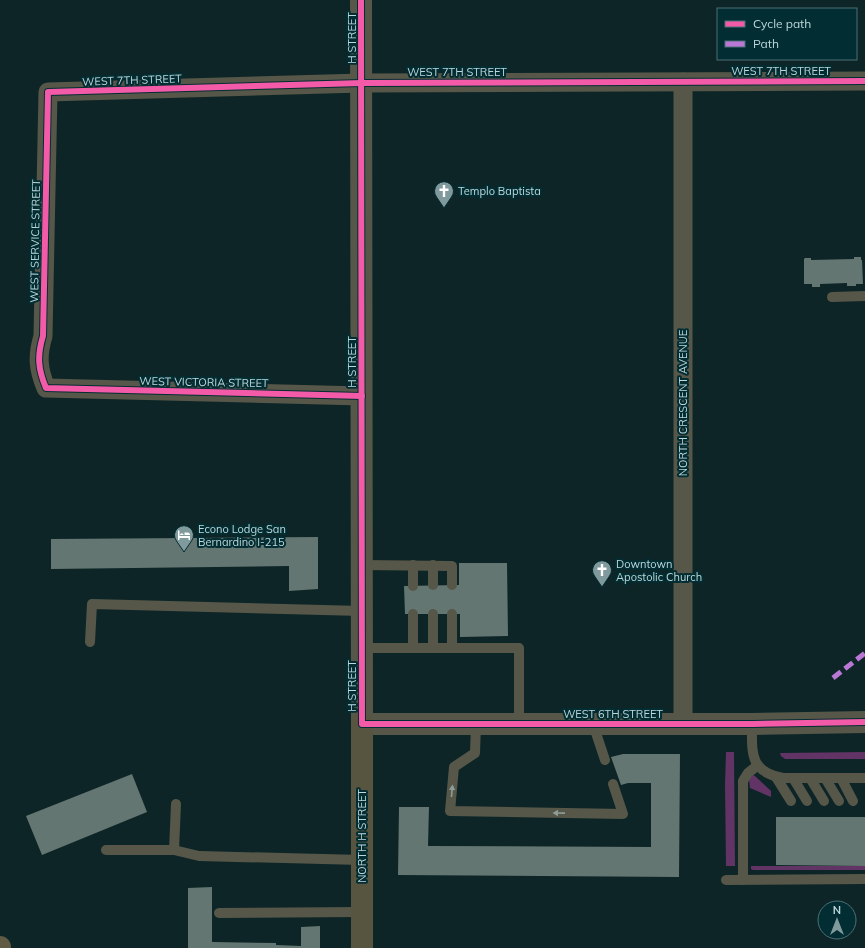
<svg xmlns="http://www.w3.org/2000/svg" width="865" height="948" viewBox="0 0 865 948" font-family="Mulish,sans-serif">
  <style>
    .green { fill: #623365 }
    .building { fill: #647671 }
    .lines { fill: none; stroke-linecap: round; stroke-linejoin: round }
    .service { stroke: #565749; stroke-width: 10 }
    .minor { stroke: #565749; stroke-width: 19 }
    .tertiary { stroke: #565749; stroke-width: 22 }
    .secondary { stroke: #575540; stroke-width: 22 }
    .motorway { stroke: #615b45; stroke-width: 22 }
    .quiet { stroke: #ba77d6; stroke-width: 5; stroke-dasharray: 10 5; stroke-linecap: butt }
    .cycleway-casing { stroke: #022d32; stroke-width: 8 }
    .cycleway { stroke: #f35aa7; stroke-width: 6 }
    .oneway { fill: #8f9d99 }
    .labels { text-anchor: middle; stroke-width: 4; stroke-linejoin: round; paint-order: stroke }
    .street-label { font-size: 11px; fill: #bdd7db; stroke: #022d32 }
    .poi-label { font-size: 11px; fill: #bdd7db; stroke: #022d32; text-anchor: start }
  </style>
  <rect width="100%" height="100%" fill="#0d2527"/>
  <g class="green">
    <polygon points="726,752 734,752 735,866 726,866 725,784"/>
    <polygon points="865,752 865,759 785,759 781,756 780,753"/>
    <polygon points="753,775 755,776 771,791 771,797 750,788 749,779"/>
    <polygon points="751,866 865,866 865,870 753,870 751,869"/>
  </g>
  <g class="building">
    <polygon points="854,257 861,257 861,260 862,260 863,284 856,284 856,286 847,286 847,283 820,284 820,287 812,287 812,284 804,284 804,259 805,258 811,258 811,260 854,259"/>
    <polygon points="318,537 318,589 289,591 289,566 51,569 51,539"/>
    <polygon points="459,563 507,563 508,636 460,637 460,614 405,614 404,586 459,585"/>
    <polygon points="623,754 680,754 679,877 398,875 399,807 429,807 428,846 651,847 651,783 628,783 621,785 611,757"/>
    <polygon points="132,774 147,812 42,855 26,816"/>
    <polygon points="776,817 865,817 865,866 776,865"/>
    <polygon points="212,887 212,942 276,943 276,945 301,946 301,927 320,926 320,948 188,948 188,888"/>
  </g>
  <g class="lines">
    <g class="service">
      <polyline points="832,297 865,296"/>
      <polyline points="362,565 452,566 452,585"/>
      <polyline points="413,565 413,586"/>
      <polyline points="433,565 433,585"/>
      <polyline points="413,614 413,647"/>
      <polyline points="433,614 433,647"/>
      <polyline points="452,614 452,648"/>
      <polyline points="90,642 92,604 362,611"/>
      <polyline points="362,648 519,648 519,724"/>
      <polyline points="476,724 475,753 454,767 450,811 623,814 613,784"/>
      <polyline points="593,724 605,760"/>
      <path d="M 752,724 C 752,752 749,772 783,778 L 865,778"/>
      <polyline points="776,777 791,801"/>
      <polyline points="793,778 807,801"/>
      <polyline points="810,778 824,801"/>
      <polyline points="825,778 839,801"/>
      <polyline points="841,778 853,801"/>
      <polyline points="106,850 174,850 199,856 362,860"/>
      <polyline points="174,850 176,804"/>
      <polyline points="726,880 865,879"/>
      <polyline points="743,880 743,781 748,773 758,765"/>
      <polyline points="219,913 361,912"/>
    </g>
    <g class="minor">
      <path d="M 362,396 L 46,388 C 38,369 37,356 43,336 L 48,92 L 362,83 L 865,81"/>
      <polyline points="683,724 683,82"/>
    </g>
    <polyline class="tertiary" points="361,0 362,724 752,724 865,722"/>
    <polyline class="secondary" points="362,948 362,724"/>
    <polyline class="motorway" points="0,947 0,948"/>
    <polyline class="quiet" points="833,678 865,653"/>
    <g class="cycleway-casing">
      <g id="cycleway">
        <polyline points="361,0 362,724 752,724 865,722"/>
        <path d="M 362,396 L 46,388 C 38,369 37,356 43,336 L 48,92 L 362,83 L 865,81"/>
      </g>
    </g>
    <use href="#cycleway" class="cycleway"/>
  </g>
  <defs><path id="oneway-solid" d="M-6-.8H1V-3.2L6.5 0L1 3.2V.8H-6Z"/></defs>
  <g class="oneway">
    <use href="#oneway-solid" transform="translate(452 791) rotate(-85)"/>
    <use href="#oneway-solid" transform="translate(559 813) rotate(-179)"/>
  </g>
  <defs>
    <g id="church-pin" transform="scale(1)"><path d="M0 17L-7.5 6A9.5 9.5 0 1 1 7.5 6Z" fill="#7f999c" stroke="#022d32"/><path d="M-1.2-6h2.4v3.5h3.3v2.4h-3.3V6h-2.4V-.1h-3.3v-2.4h3.3Z" fill="#fff"/></g>
    <g id="hotel-pin" transform="scale(1)"><path d="M0 17L-7.5 6A9.5 9.5 0 1 1 7.5 6Z" fill="#7f999c" stroke="#022d32"/><path d="M-6-4.5h1.5V1H6V5H4.5V3h-9V5H-6ZM-4 0a1.8 1.8 0 1 1 3.6 0ZM.5 0V-2.5h3Q6-2.5 6 0Z" fill="#fff"/></g>
  </defs>
  <g fill-rule="evenodd">
    <use href="#church-pin" x="444" y="191"/>
    <use href="#hotel-pin" x="184" y="535"/>
    <use href="#church-pin" x="602" y="570"/>
  </g>
  <g class="labels">
    <g class="street-label">
      <text transform="translate(352 38) rotate(-90)" y="4">H STREET</text>
      <text x="781" y="75">WEST 7TH STREET</text>
      <text x="457" y="76">WEST 7TH STREET</text>
      <text transform="translate(132 80) rotate(-2)" y="4">WEST 7TH STREET</text>
      <text transform="translate(35 241) rotate(-89)" y="4">WEST SERVICE STREET</text>
      <text transform="translate(352 362) rotate(-90)" y="4">H STREET</text>
      <text transform="translate(204 382) rotate(1)" y="4">WEST VICTORIA STREET</text>
      <text transform="translate(683 403) rotate(-90)" y="4">NORTH CRESCENT AVENUE</text>
      <text transform="translate(352 686) rotate(-90)" y="4">H STREET</text>
      <text x="613" y="718">WEST 6TH STREET</text>
      <text transform="translate(362 836) rotate(-90)" y="4">NORTH H STREET</text>
    </g>
    <g class="poi-label">
      <text x="458" y="195">Templo Baptista</text>
      <text x="198" y="533">Econo Lodge San<tspan x="198" dy="13">Bernardino I-215</tspan></text>
      <text x="616" y="568">Downtown<tspan x="616" dy="13">Apostolic Church</tspan></text>
    </g>
  </g>
  <rect x="717" y="8" width="140" height="52" fill="#022d32" stroke="#4d7176"/>
  <rect x="725" y="21" width="20" height="6" fill="#f35aa7" stroke="#4d7176"/>
  <text x="753" y="28" font-size="12" fill="#bdd7db">Cycle path</text>
  <rect x="725" y="41" width="20" height="6" fill="#ba77d6" stroke="#4d7176"/>
  <text x="753" y="48" font-size="12" fill="#bdd7db">Path</text>
  <g transform="translate(837 920)"><circle r="19" fill="#022d32" stroke="#4d7176"/>
  <path d="M0-3L7 15L0 10L-7 15Z" fill="#7f999c"/>
  <text y="-6" font-size="11" font-weight="bold" text-anchor="middle" fill="#bdd7db">N</text>
  </g>
</svg>
